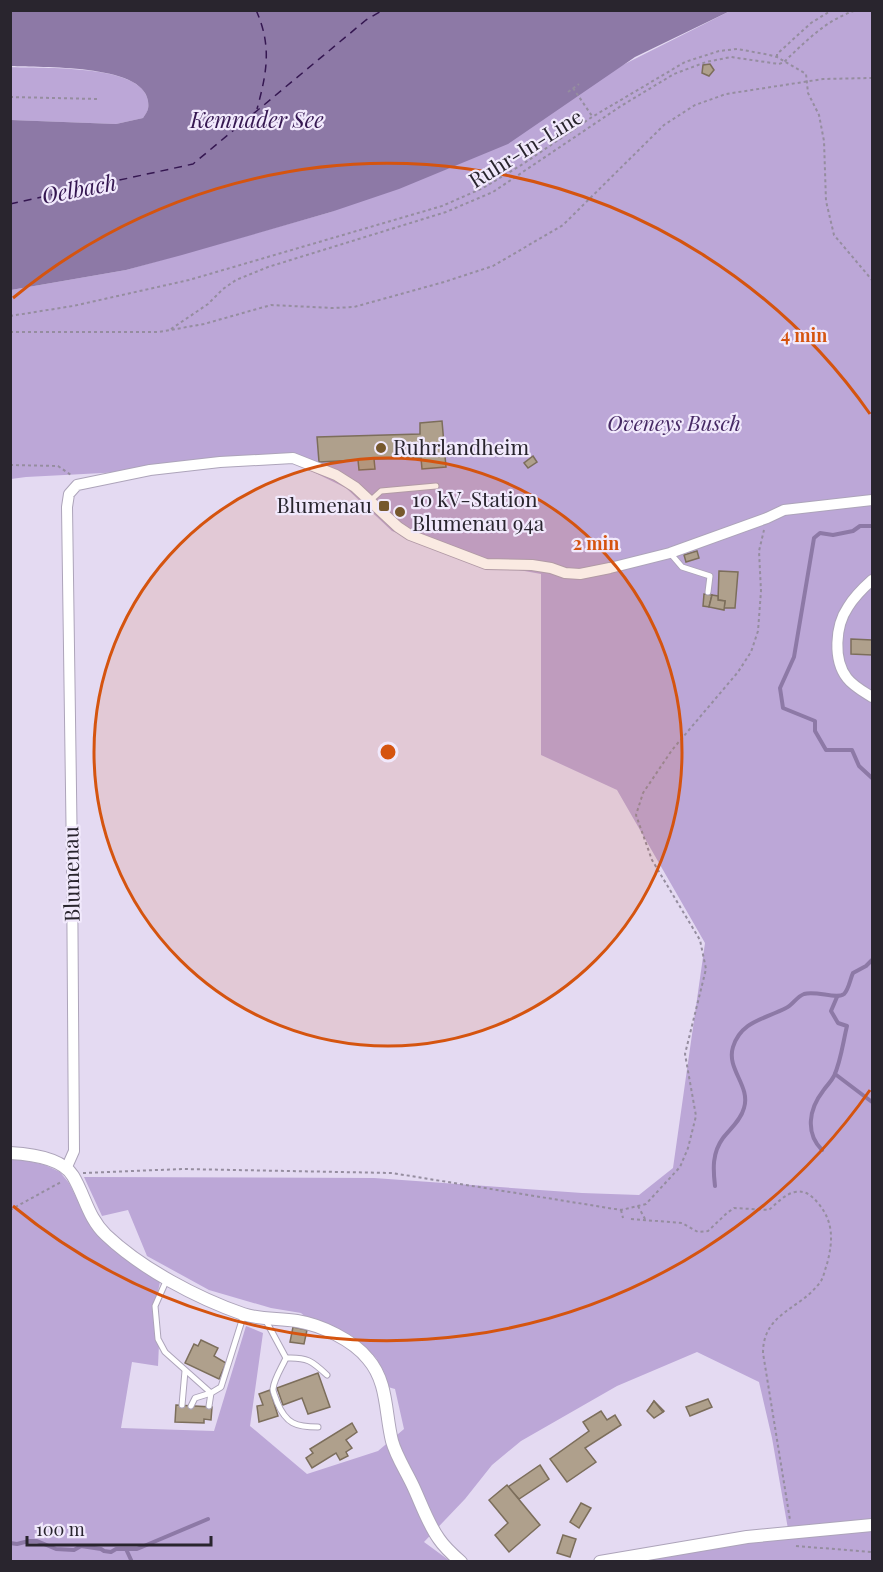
<svg xmlns="http://www.w3.org/2000/svg" width="883" height="1572" viewBox="0 0 883 1572" font-family="'Playfair Display',serif">
  <style>
    .green { fill: #bca7d7 }
    .water { fill: #8d79a6 }
    .lines { fill: none; stroke-linecap: round; stroke-linejoin: round }
    .stream { stroke: #8d79a6; stroke-width: 4 }
    .ferry { stroke: #351751; stroke-width: 1.5; stroke-dasharray: 8 6; stroke-linecap: butt }
    .building { fill: #afa08c; stroke: #7c6e5b; stroke-width: 1.5 }
    .service-casing { stroke: #ada4ba; stroke-width: 7 }
    .minor-casing { stroke: #ada4ba; stroke-width: 12 }
    .tertiary-casing { stroke: #ada4ba; stroke-width: 14 }
    .path { stroke: #958d9f; stroke-width: 2; stroke-dasharray: 3 3; stroke-linecap: butt }
    .service { stroke: #fff; stroke-width: 5 }
    .minor { stroke: #fff; stroke-width: 10 }
    .tertiary { stroke: #fff; stroke-width: 12 }
    .ring { fill: none; stroke: #d5540f; stroke-width: 3 }
    .poi-dot { fill: #76582d; stroke: #f1e9fc; stroke-width: 2 }
    .labels { text-anchor: middle; stroke-width: 4.5; stroke-linejoin: round; paint-order: stroke }
    .street-label { font-size: 21px; fill: #29252e; stroke: #f1e9fc }
    .park-label { font-size: 21px; font-style: italic; fill: #472a65; stroke: #f1e9fc }
    .poi-label { font-size: 21px; fill: #29252e; stroke: #f1e9fc; text-anchor: start }
    .water-label { font-size: 22px; font-style: italic; fill: #351751; stroke: #f1e9fc }
    .centre { fill: #d5540f; stroke: #f1e9fc; stroke-width: 3 }
    .ring-label { font-size: 18px; text-anchor: middle; font-weight: bold; fill: #d5540f; stroke: #f1e9fc; stroke-width: 4.5; stroke-linejoin: round; paint-order: stroke }
  </style>
  <rect width="100%" height="100%" fill="#e4daf2"/>
  <g class="green">
    <polygon points="730,11 872,11 872,1521 788,1529 772,1438 759,1382 697,1352 617,1386 521,1441 492,1465 465,1499 424,1542 450,1561 11,1561 11,1157 45,1165 60,1172 69,1183 86,1217 160,1282 156,1301 159,1344 158,1366 132,1362 121,1428 214,1431 246,1326 263,1333 250,1426 307,1474 378,1451 404,1429 395,1389 388,1387 384,1372 376,1358 352,1336 309,1320 301,1313 271,1308 209,1290 147,1256 128,1210 102,1216 84,1177 374,1178 582,1193 639,1195 673,1168 705,943 617,790 541,755 541,574 486,564 392,531 346,488 295,463 26,477 11,479 11,290 126,270 331,212"/>
    <path d="M 10,67 C 40,69 143,63 148,101 C 149,109 148,111 143,118 L 116,124 L 11,120 Z"/>
    <polygon points="872,1529 872,1561 633,1562 763,1539"/>
  </g>
  <path class="water" d="M 11,10 L 730,10 L 730,11 L 635,57 L 508,144 L 399,189 L 331,212 L 182,255 L 126,270 L 11,290 L 11,120 L 116,124 L 143,118 C 148,111 149,109 148,101 C 143,63 39,68 11,66 Z"/>
  <g class="lines">
    <g class="stream">
      <polyline points="872,526 860,526 853,531 833,535 820,533 814,538 794,657 780,688 783,708 815,721 815,731 826,750 852,750 859,766 872,778"/>
      <polyline points="835,1074 872,1102"/>
      <path d="M 822,1150 C 805,1133 809,1109 823,1091 C 827,1085 831,1082 834,1076 C 841,1061 843,1042 847,1026 L 838,1023 L 831,1011 L 837,997"/>
      <path d="M 715,1186 C 713,1169 712,1153 723,1138 C 730,1129 741,1120 744,1108 C 751,1086 726,1069 733,1047 C 741,1021 765,1019 786,1008 C 793,1005 796,997 804,994 C 816,990 837,1000 844,994 C 849,989 850,979 853,973 L 866,966 L 872,960"/>
      <polyline points="10,1543 17,1544 29,1541 37,1541 56,1549 74,1550 81,1546 101,1549 104,1551 111,1552 116,1549 137,1549 208,1519"/>
      <polyline points="126,1549 132,1562"/>
    </g>
    <g class="ferry">
      <path d="M 256,10 C 272,46 267,72 257,109"/>
      <polyline points="10,204 193,164 366,20 383,10"/>
    </g>
  </g>
  <g class="building">
    <polygon points="710,64 714,70 709,76 702,73 703,65"/>
    <polygon points="442,421 446,467 422,469 421,458 374,459 375,469 359,470 358,460 319,462 317,437 420,434 420,423"/>
    <polygon points="533,456 537,462 528,468 524,463"/>
    <polygon points="697,551 699,558 686,562 684,555"/>
    <polygon points="719,571 738,572 735,608 724,608 725,601 718,600"/>
    <polygon points="704,594 712,595 709,607 703,606"/>
    <polygon points="712,595 718,596 718,600 725,601 724,610 709,607"/>
    <polygon points="851,639 872,640 872,655 851,654"/>
    <polygon points="293,1327 307,1330 304,1344 290,1342"/>
    <polygon points="201,1340 218,1348 214,1356 226,1363 219,1379 185,1363 194,1344 198,1346"/>
    <polygon points="318,1373 330,1407 308,1414 302,1398 283,1405 277,1388"/>
    <polygon points="270,1390 278,1416 259,1422 257,1406 263,1405 259,1394"/>
    <polygon points="708,1399 712,1407 690,1416 686,1407"/>
    <polygon points="654,1401 664,1411 654,1417 648,1411"/>
    <polygon points="654,1401 663,1412 654,1418 647,1411"/>
    <polygon points="176,1405 212,1407 211,1420 204,1419 204,1423 175,1422"/>
    <polygon points="601,1411 607,1420 615,1415 621,1425 585,1448 596,1462 567,1482 550,1459 589,1431 583,1422"/>
    <polygon points="352,1423 357,1432 346,1440 352,1448 346,1452 348,1456 340,1460 336,1453 312,1468 306,1458 313,1453 310,1449"/>
    <polygon points="540,1465 549,1479 519,1499 508,1487"/>
    <polygon points="507,1485 540,1525 509,1552 495,1535 508,1523 489,1500"/>
    <polygon points="581,1503 591,1508 579,1528 570,1522"/>
    <polygon points="563,1535 576,1539 570,1557 557,1553"/>
  </g>
  <g class="lines">
    <g class="service-casing">
      <g id="service">
        <polyline points="370,501 381,491 436,486"/>
        <polyline points="670,553 682,567 710,576 708,592"/>
        <polyline points="167,1279 155,1306 158,1339 165,1352 211,1393"/>
        <path d="M 265,1319 L 286,1358 C 282,1367 274,1379 273,1389 C 273,1393 276,1398 277,1402 C 286,1424 296,1427 318,1427"/>
        <path d="M 286,1358 C 307,1357 312,1361 327,1375"/>
        <polyline points="182,1405 185,1371"/>
        <polyline points="191,1406 195,1398 211,1393"/>
        <polyline points="209,1406 211,1393 221,1387 244,1314"/>
      </g>
    </g>
    <g class="minor-casing">
      <g id="minor">
        <path d="M 872,580 C 863,588 854,597 848,607 C 835,626 833,660 847,678 C 853,686 864,692 872,697"/>
        <polyline points="66,1169 74,1151 72,860 67,507 69,494 77,485 150,470 220,462 293,458 336,475 355,487 398,527 410,535 486,564 532,565 551,568 565,573 580,574 610,568 670,553 767,518 784,510 872,500"/>
      </g>
    </g>
    <g class="tertiary-casing">
      <g id="tertiary">
        <path d="M 10,1153 C 29,1154 62,1158 73,1176 C 85,1196 88,1218 106,1235 C 142,1269 197,1298 243,1314 C 261,1320 279,1318 297,1321 C 321,1325 353,1340 368,1359 C 388,1382 385,1413 392,1441 C 396,1456 406,1471 413,1486 C 421,1503 428,1524 439,1539 C 445,1548 453,1555 461,1562"/>
        <polyline points="600,1562 747,1537 872,1525"/>
      </g>
    </g>
    <g class="path">
      <polyline points="777,57 777,54 811,23 832,10"/>
      <polyline points="573,88 592,116"/>
      <polyline points="568,92 579,84"/>
      <polyline points="10,97 98,99"/>
      <polyline points="10,316 73,306 189,280 442,206 483,188 523,164 592,117 685,62 719,51 737,49 765,54 777,57 806,74 808,93 819,115 824,141 826,201 834,235 872,280"/>
      <path d="M 171,329 L 208,304 L 223,289 L 236,280 L 268,267 L 446,212 L 493,192 L 621,106 L 674,74 L 706,62 L 731,57 L 779,64 L 784,62 C 806,41 827,19 857,10"/>
      <polyline points="10,332 159,332 204,324 271,305 333,308 354,307 444,282 493,266 563,225 664,125 695,105 726,94 823,79 872,78"/>
      <polyline points="10,465 58,466 71,475"/>
      <polyline points="83,1173 183,1169 392,1173 621,1210 646,1204 680,1167 688,1148 696,1116 685,1054 706,969 700,940 652,860 636,815 643,793 672,750 738,672 751,652 758,631 761,591 759,551 764,530"/>
      <polyline points="638,1206 645,1219"/>
      <polyline points="10,1210 61,1182"/>
      <polyline points="621,1210 623,1218"/>
      <path d="M 631,1219 L 682,1223 L 698,1232 L 708,1231 L 727,1213 L 734,1208 L 769,1210 C 777,1203 785,1194 795,1192 C 806,1190 812,1196 818,1203 C 834,1222 833,1241 827,1264 C 825,1269 824,1276 821,1281 C 801,1310 763,1312 763,1353 L 790,1520"/>
      <polyline points="796,1546 872,1552"/>
    </g>
    <use href="#service" class="service"/>
    <use href="#minor" class="minor"/>
    <use href="#tertiary" class="tertiary"/>
  </g>
  <circle cx="388" cy="752" r="294" fill="#d5540f" fill-opacity=".12"/>
  <g class="ring">
    <circle cx="388" cy="752" r="294"/>
    <path d="M870 1090A589 589 0 0 1 13 1206M13 298A589 589 0 0 1 870 414"/>
  </g>
  <g class="poi-dot">
    <circle cx="381" cy="448" r="6"/>
    <rect x="378" y="500" width="12" height="12" rx="3"/>
    <circle cx="400" cy="512" r="6"/>
  </g>
  <g class="labels">
    <g class="street-label">
      <text transform="translate(526 149) rotate(-32)" y="7">Ruhr-In-Line</text>
      <text transform="translate(72 874) rotate(-91)" y="7">Blumenau</text>
    </g>
    <g class="park-label">
      <text x="674" y="431">Oveneys Busch</text>
    </g>
    <g class="poi-label">
      <text x="393" y="455">Ruhrlandheim</text>
      <text x="412" y="507">10 kV-Station<tspan x="412" dy="24">Blumenau 94a</tspan></text>
      <text x="372" y="513" text-anchor="end">Blumenau</text>
    </g>
    <g class="water-label">
      <text x="257" y="128">Kemnader See</text>
      <text transform="translate(79 189) rotate(-11)" y="8">Oelbach</text>
    </g>
  </g>
  <circle cx="388" cy="752" r="9" class="centre"/>
  <g class="ring-label">
    <text x="804" y="342">4 min</text>
    <text x="596" y="550">2 min</text>
  </g>
  <rect width="883" height="1572" fill="none" stroke="#29252e" stroke-width="24"/>
  <path d="M27 1536v9h184v-9" fill="none" stroke="#29252e" stroke-width="3"/>
  <text x="36" y="1536" font-size="18" fill="#29252e" stroke="#f1e9fc" stroke-width="4.5" paint-order="stroke">100 m</text>
</svg>
